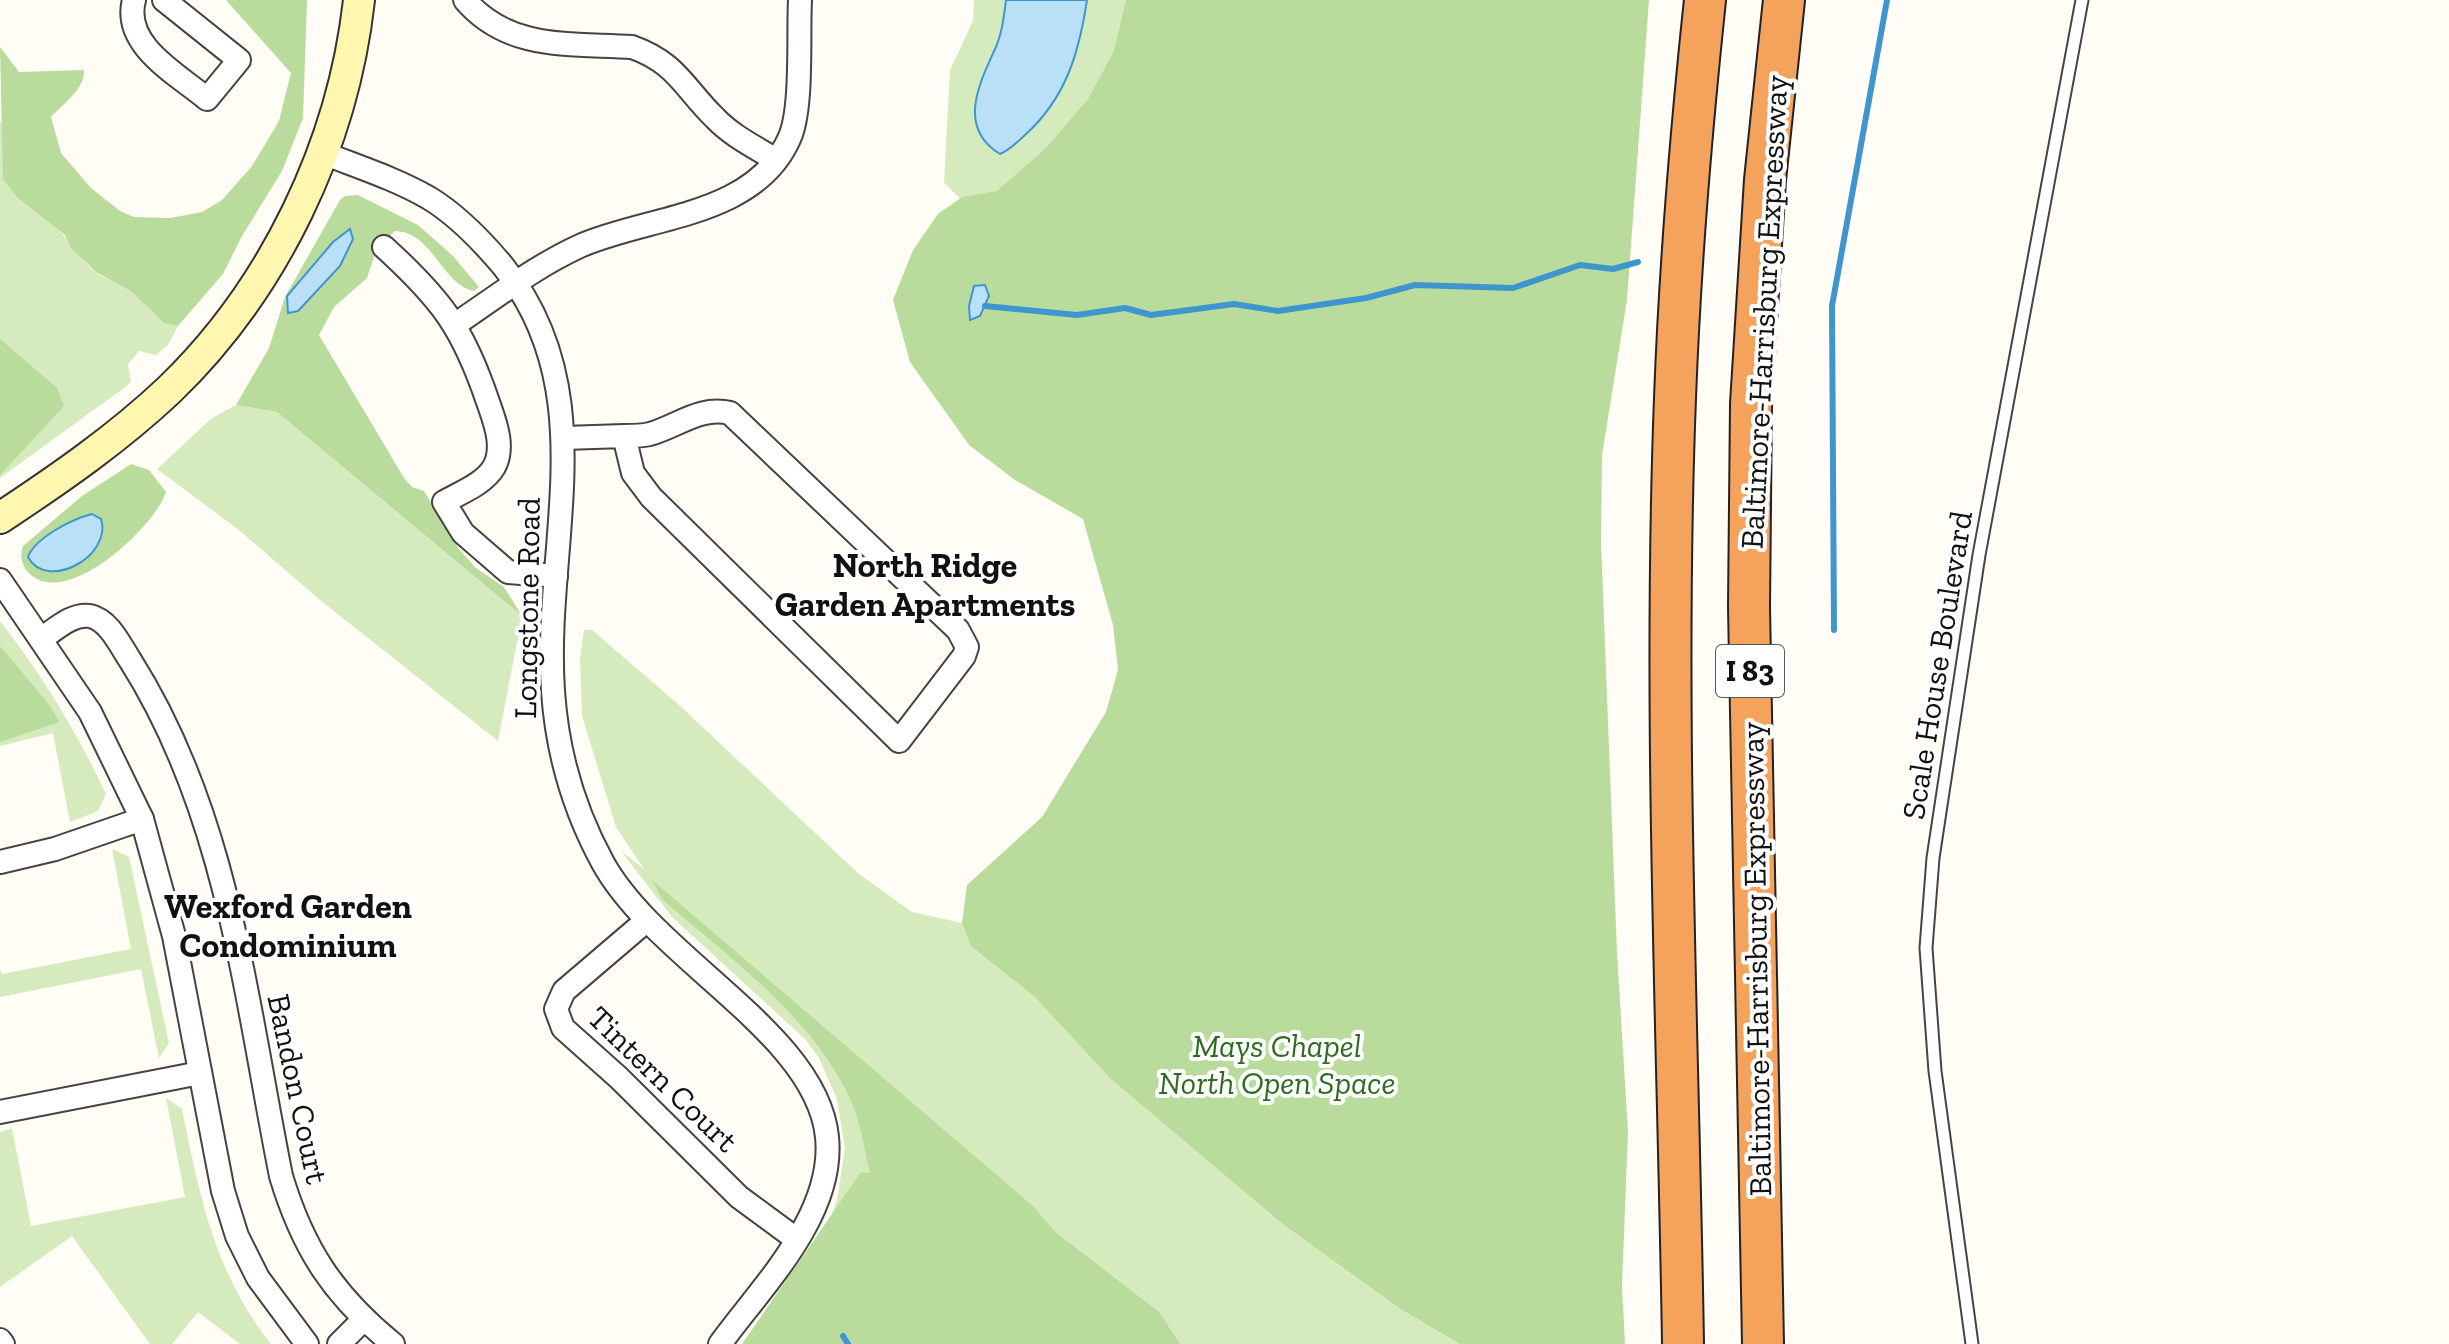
<svg xmlns="http://www.w3.org/2000/svg" width="2449" height="1344" viewBox="0 0 2449 1344" font-family="'Zilla Slab',serif">
  <style>
    .green { fill: #d5ebbd }
    .forest { fill: #b9dc9c; fill-rule: evenodd }
    .water { fill: #b9e0f7; stroke: #3f96cf; stroke-width: 2 }
    .lines { fill: none; stroke-linecap: round; stroke-linejoin: round }
    .stream { stroke: #3f96cf; stroke-width: 6 }
    .service-casing { stroke: #444; stroke-width: 15 }
    .minor-casing { stroke: #444; stroke-width: 26 }
    .secondary-casing { stroke: #333; stroke-width: 34 }
    .motorway-casing { stroke: #222; stroke-width: 44 }
    .service { stroke: #fff; stroke-width: 11 }
    .minor { stroke: #fff; stroke-width: 22 }
    .secondary { stroke: #fff6b0; stroke-width: 30 }
    .motorway { stroke: #f5a25d; stroke-width: 40 }
    .labels { text-anchor: middle; stroke-width: 8; stroke-linejoin: round; paint-order: stroke }
    .shield { fill: #fff; stroke: #585858; stroke-width: 2 }
    .shield-label { font-size: 30px; font-weight: bold; fill: #111 }
    .street-label { font-size: 32px; fill: #111; stroke: #fff }
    .park-label { font-size: 32px; font-style: italic; fill: #2f6b1f; stroke: #fff }
    .neighbourhood-label { font-size: 34px; font-weight: bold; fill: #111; stroke: #fff }
  </style>
  <rect width="100%" height="100%" fill="#fffdf5"/>
  <g class="green">
    <polygon points="974,0 1596,0 1445,368 1534,1344 745,1344 827,1226 837,1200 845,1148 837,1099 819,1058 805,1039 672,917 621,851 644,869 616,827 582,716 580,659 584,630 592,630 678,704 859,874 912,912 962,923 972,946 999,968 1292,550 993,230 944,183 950,70 973,21"/>
    <path d="M 0,120 L 55,227 C 70,239 78,257 93,270 C 105,280 121,282 133,292 C 149,305 156,322 178,326 L 168,345 L 156,355 L 139,351 L 128,364 L 131,381 L 128,385 L 0,478 Z"/>
    <polygon points="236,405 277,412 522,616 498,741 320,600 239,530 157,469 212,418"/>
    <path d="M 0,621 C 42,675 77,732 106,794 L 98,811 L 70,822 L 53,733 L 0,746 Z"/>
    <polygon points="112,849 129,857 169,1043 159,1058 141,969 0,997 0,969 2,974 131,949"/>
    <path d="M 166,1098 L 182,1109 C 199,1194 215,1274 271,1344 L 240,1344 L 198,1312 L 172,1344 L 150,1344 L 72,1236 L 0,1287 L 0,1132 L 12,1128 L 31,1226 L 185,1197 Z"/>
  </g>
  <g class="forest">
    <path d="M 226,0 L 307,0 L 303,118 L 282,171 L 242,236 L 223,274 L 178,326 L 164,323 L 131,291 L 96,272 L 71,248 L 65,235 L 18,198 L 3,179 L 0,47 L 19,72 L 84,70 C 85,89 63,104 51,117 L 61,153 L 91,188 L 120,211 L 134,217 L 170,218 L 202,212 L 222,200 L 252,166 L 279,121 L 291,73 Z"/>
    <polygon points="1126,0 1649,0 1627,300 1602,455 1601,542 1617,952 1628,1131 1622,1287 1625,1344 1460,1344 1401,1309 1284,1225 1111,1079 1035,997 971,946 962,923 967,885 1042,817 1106,712 1118,670 1113,625 1083,519 1015,480 969,445 910,362 893,300 913,250 938,214 962,197 997,191 1047,147 1088,99 1114,51"/>
    <path d="M 358,195 L 418,225 L 453,256 L 479,287 L 474,291 C 441,284 433,232 395,231 L 377,248 L 367,278 L 334,307 L 319,335 L 404,478 L 412,487 L 424,491 L 459,549 L 476,568 L 504,587 L 522,616 L 277,412 L 236,405 L 269,348 L 285,297 L 340,200 L 345,196 ZM 350,229 L 340,266 L 298,311 L 287,296 L 333,242 Z"/>
    <polygon points="0,339 57,388 64,406 0,475"/>
    <path d="M 131,464 L 149,470 L 166,492 C 155,527 62,615 26,570 C 21,562 20,555 23,546 L 82,496 ZM 103,527 C 104,555 78,563 56,571 Z"/>
    <polygon points="0,646 51,707 59,722 0,742"/>
    <path d="M 652,880 L 1034,1207 L 1054,1231 L 1159,1312 L 1180,1344 L 742,1344 L 861,1172 L 870,1173 C 864,1150 861,1122 851,1101 C 813,1016 729,958 662,899 Z"/>
  </g>
  <g class="water">
    <path d="M 1006,0 L 1087,0 C 1079,53 1066,98 1025,135 C 1017,142 1010,150 1000,154 C 957,128 979,84 995,49 C 1002,34 1004,16 1006,0 Z"/>
    <polygon points="350,229 353,239 340,266 298,311 288,313 287,296 333,242"/>
    <polygon points="985,285 989,296 980,316 970,320 969,306 974,286"/>
    <path d="M 92,514 L 101,519 C 113,556 47,592 28,557 C 35,538 72,519 92,514 Z"/>
  </g>
  <g class="lines">
    <g class="stream">
      <polyline points="985,306 1077,315 1125,308 1151,315 1234,304 1278,311 1366,298 1415,285 1513,288 1580,265 1613,269 1638,262"/>
      <polyline points="1834,630 1832,306 1887,0"/>
      <polyline points="843,1336 848,1344"/>
    </g>
    <g class="service-casing">
      <polyline id="service" points="1972,1344 1935,1071 1926,948 1933,858 1979,555 2082,0"/>
    </g>
    <g class="minor-casing">
      <g id="minor">
        <path d="M 134,0 C 122,45 177,74 207,99 L 239,60 L 164,0"/>
        <path d="M 465,0 C 509,51 570,43 632,47 C 677,63 684,88 715,118 C 732,136 755,147 776,160"/>
        <path d="M 323,153 C 359,167 396,179 429,198 C 457,215 482,241 503,266 C 605,393 543,545 553,691 C 557,751 574,810 603,863 C 656,959 817,1034 827,1137 C 835,1215 762,1286 720,1344"/>
        <path d="M 384,247 C 442,300 463,328 488,402 C 495,422 505,447 494,467 C 484,484 460,493 444,502 L 463,533 L 508,572 L 556,576"/>
        <path d="M 456,324 C 496,297 536,266 580,246 C 648,216 754,217 789,139 C 803,110 798,35 800,0"/>
        <path d="M 564,438 L 624,436 L 633,473 L 651,497 L 899,741 L 964,656 L 967,647 L 958,630 L 730,413 C 700,406 678,426 650,434 C 642,436 633,436 624,436"/>
        <polyline points="0,580 90,712 142,819 174,936 223,1191 237,1236 258,1278 307,1344"/>
        <path d="M 41,639 C 55,630 72,613 90,616 C 109,620 120,645 130,660 C 228,814 246,1001 281,1176 C 303,1249 333,1295 393,1344"/>
        <polyline points="0,862 55,849 142,819"/>
        <polyline points="646,921 564,991 556,1009 563,1028 619,1078 739,1197 796,1239"/>
        <polyline points="0,1112 200,1073"/>
        <polyline points="0,1340 3,1344"/>
        <polyline points="339,1344 363,1320"/>
      </g>
    </g>
    <g class="secondary-casing">
      <path id="secondary" d="M 0,518 C 59,479 117,439 169,390 C 274,289 343,145 359,0"/>
    </g>
    <g class="motorway-casing">
      <g id="motorway">
        <path d="M 1683,1344 C 1678,1029 1663,713 1675,398 C 1680,264 1691,132 1705,0"/>
        <polyline points="1763,1344 1749,607 1751,404 1765,180 1784,0"/>
      </g>
    </g>
    <use href="#service" class="service"/>
    <use href="#minor" class="minor"/>
    <use href="#secondary" class="secondary"/>
    <use href="#motorway" class="motorway"/>
  </g>
  <g class="labels">
    <rect class="shield" x="1716" y="645" width="68" height="52" rx="6"/>
    <g class="shield-label">
      <text x="1750" y="681">I 83</text>
    </g>
    <g class="street-label">
      <text transform="translate(1764 312) rotate(-87)" y="11">Baltimore-Harrisburg Expressway</text>
      <text transform="translate(527 608) rotate(-89)" y="11">Longstone Road</text>
      <text transform="translate(1937 665) rotate(-81)" y="11">Scale House Boulevard</text>
      <text transform="translate(1756 959) rotate(-91)" y="11">Baltimore-Harrisburg Expressway</text>
      <text transform="translate(663 1079) rotate(44)" y="11">Tintern Court</text>
      <text transform="translate(298 1089) rotate(78)" y="11">Bandon Court</text>
    </g>
    <g class="park-label">
      <text x="1277" y="1057">Mays Chapel<tspan x="1277" dy="37">North Open Space</tspan></text>
    </g>
    <g class="neighbourhood-label">
      <text x="925" y="577">North Ridge<tspan x="925" dy="39">Garden Apartments</tspan></text>
      <text x="288" y="918">Wexford Garden<tspan x="288" dy="39">Condominium</tspan></text>
    </g>
  </g>
</svg>
